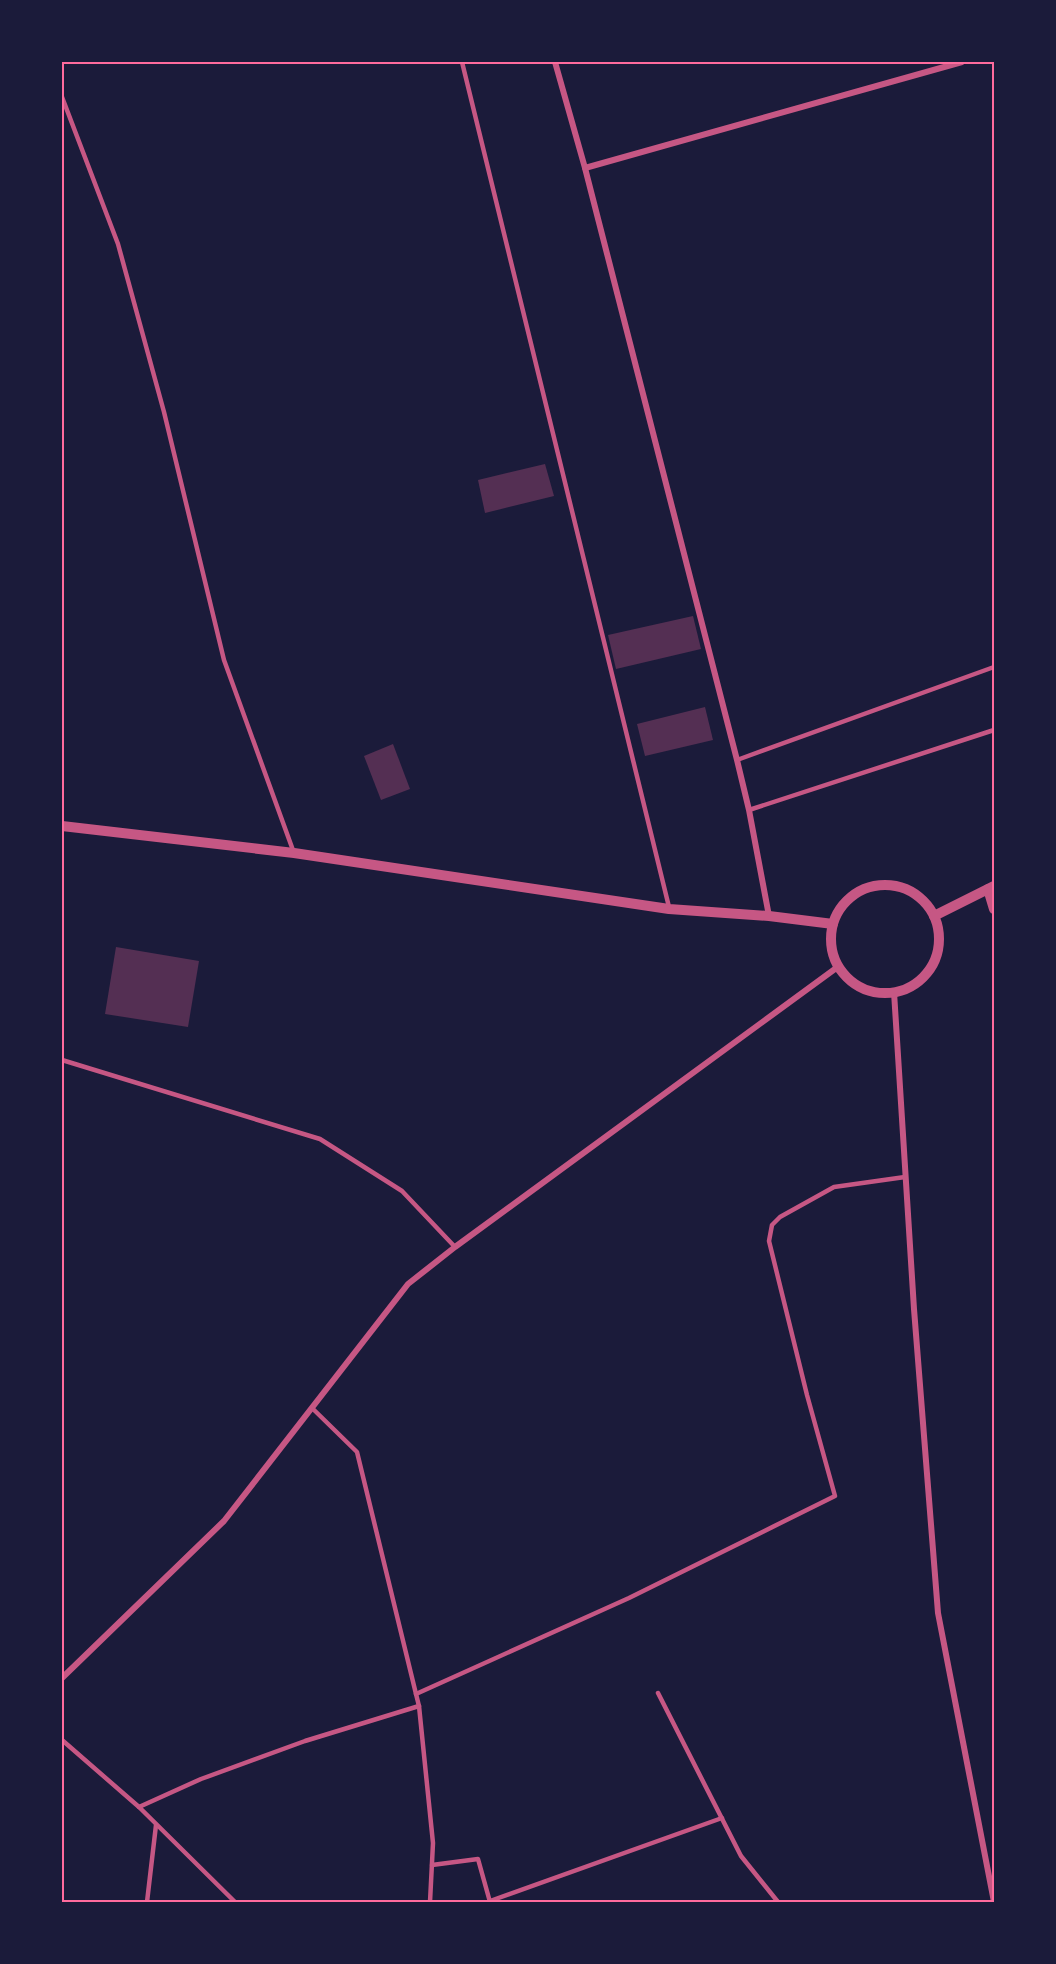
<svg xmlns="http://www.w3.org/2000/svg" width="1056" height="1964" viewBox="0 0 1056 1964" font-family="'PT Sans',sans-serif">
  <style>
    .building { fill: #542f53 }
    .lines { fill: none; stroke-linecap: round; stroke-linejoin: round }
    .service { stroke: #c65784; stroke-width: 4.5 }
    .minor { stroke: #c65784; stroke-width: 6 }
    .tertiary { stroke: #c65784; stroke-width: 10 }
    .neatline { fill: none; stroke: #ff6b9d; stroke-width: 2 }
  </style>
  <rect width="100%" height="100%" fill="#1b1b3a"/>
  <g class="building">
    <polygon points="545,464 554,496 485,513 478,480"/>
    <polygon points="693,616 701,649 616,669 608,635"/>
    <polygon points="705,707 713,740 645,756 637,724"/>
    <polygon points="393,744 410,789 381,800 364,756"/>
    <polygon points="116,947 199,961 188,1027 105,1014"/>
  </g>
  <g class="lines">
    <g class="service">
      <polyline points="462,62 669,907"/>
      <polyline points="62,97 118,244 164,412 224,660 294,853"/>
      <polyline points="737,760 994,667"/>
      <polyline points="749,810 994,730"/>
      <polyline points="62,1060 320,1139 402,1191 455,1247"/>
      <polyline points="312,1408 357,1452 416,1694 419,1706 433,1843 430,1902"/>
      <polyline points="658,1693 741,1856 778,1902"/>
      <polyline points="416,1694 629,1598 835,1496 807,1395 769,1241 772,1225 780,1217 834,1187 905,1177"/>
      <polyline points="62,1740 139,1807 235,1902"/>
      <polyline points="139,1807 201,1779 305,1741 419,1706"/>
      <polyline points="432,1865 478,1859 490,1902"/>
      <polyline points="490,1901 722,1818"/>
      <polyline points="147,1902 156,1825"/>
    </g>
    <g class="minor">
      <polyline points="555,62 585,168 737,760 749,810 769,916"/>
      <polyline points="585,168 962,62"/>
      <polyline points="894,992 914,1309 938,1613 994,1902"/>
      <polyline points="62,1678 224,1521 408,1284 455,1247 839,966"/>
    </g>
    <g class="tertiary">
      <polyline points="62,826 294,853 669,909 769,916 833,924"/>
      <circle cx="885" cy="939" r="54"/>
      <polyline points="988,889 994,909"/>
      <polyline points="934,916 994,886"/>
    </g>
  </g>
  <rect width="1056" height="1964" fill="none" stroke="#1b1b3a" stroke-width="126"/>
  <rect x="63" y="63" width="930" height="1838" class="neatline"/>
</svg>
